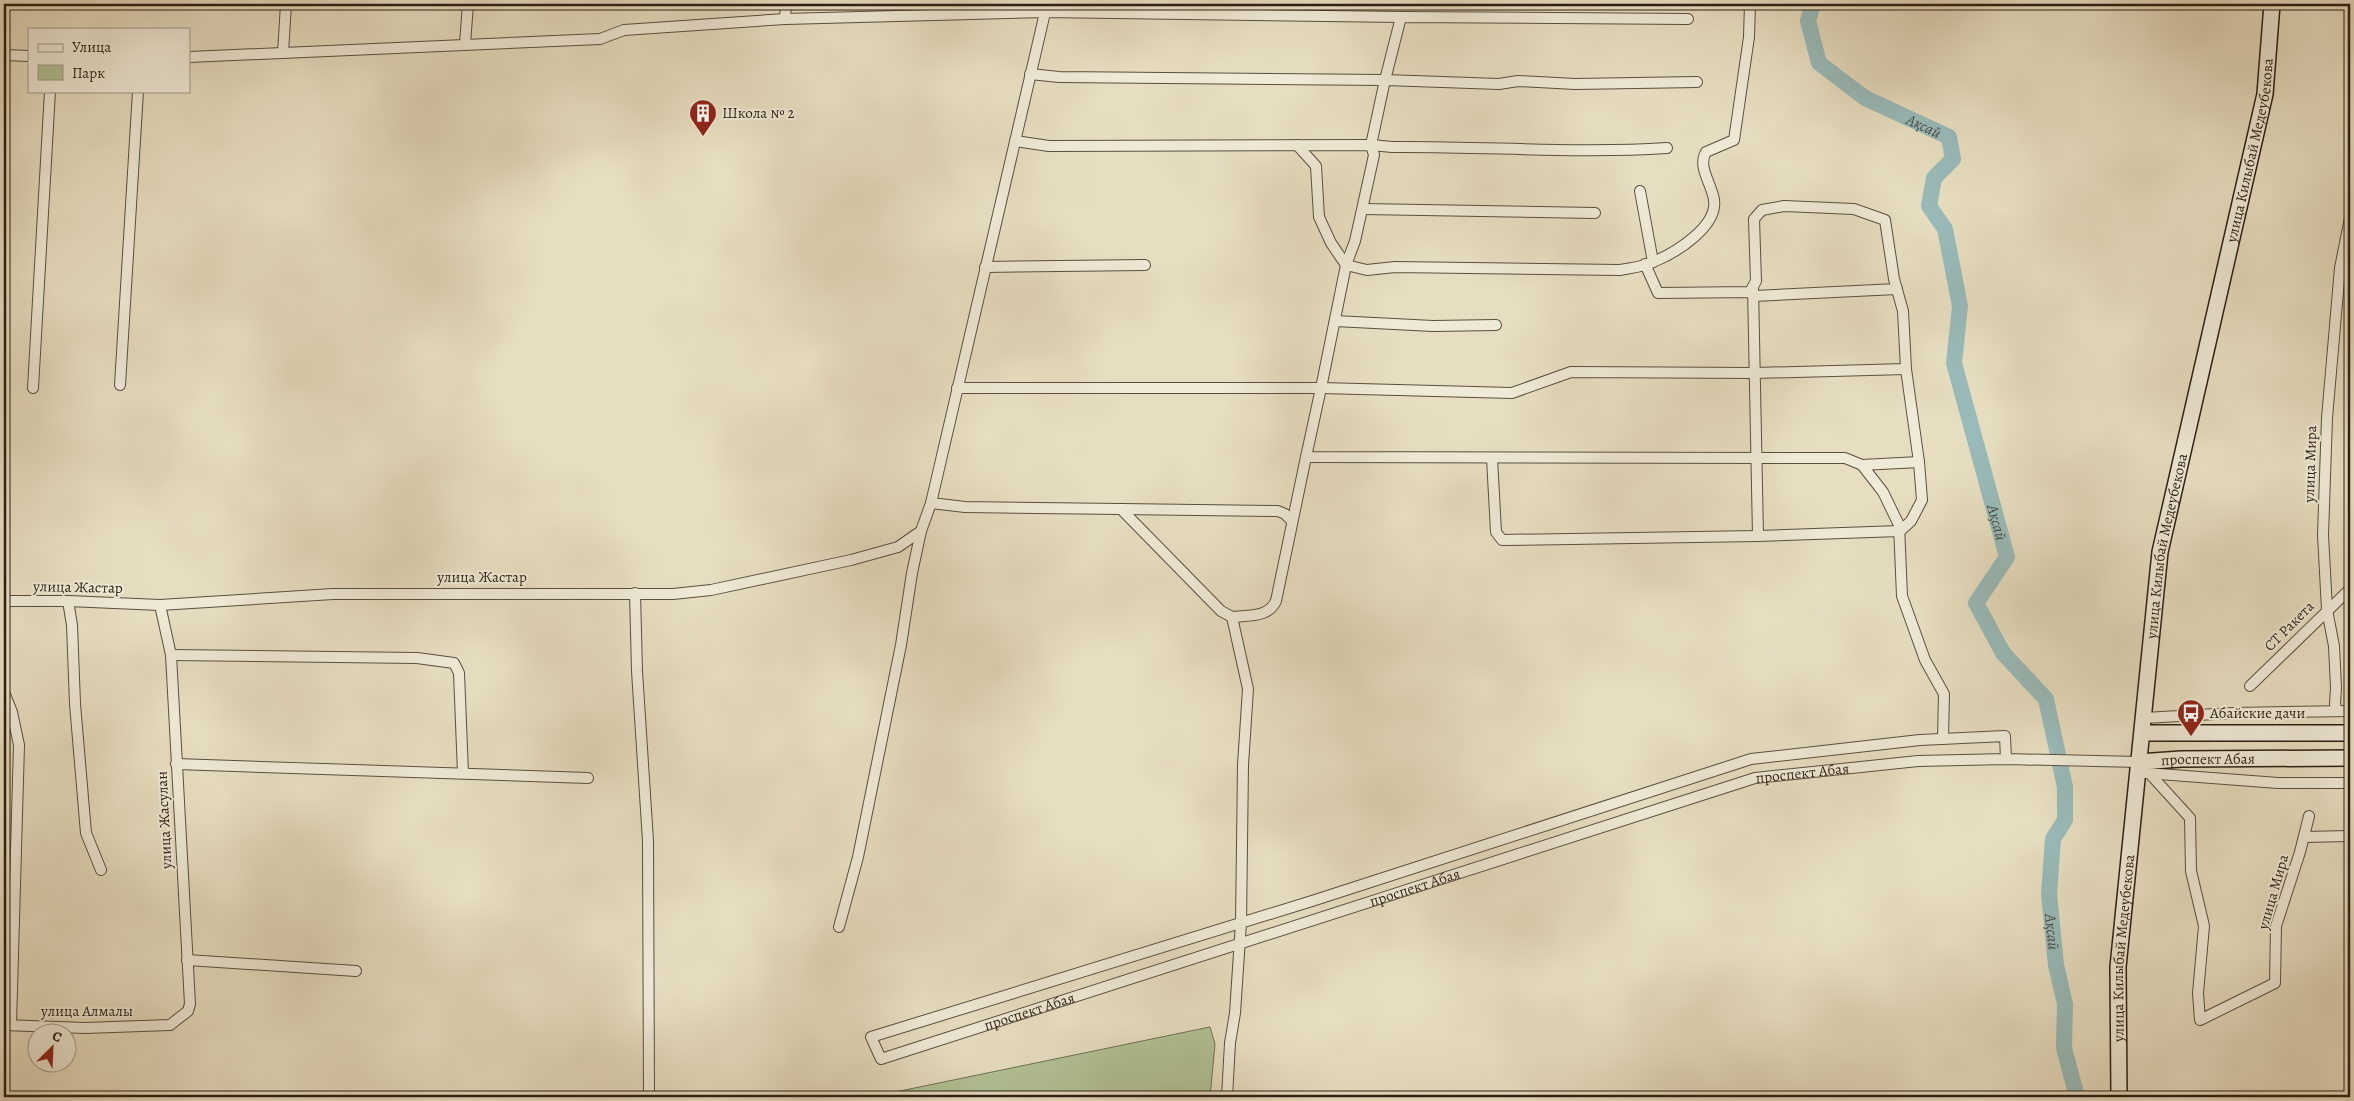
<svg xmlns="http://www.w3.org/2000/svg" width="2354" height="1101" viewBox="0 0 2354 1101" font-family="Alegreya,serif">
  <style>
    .green { fill: #b2c296; stroke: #6e7055 }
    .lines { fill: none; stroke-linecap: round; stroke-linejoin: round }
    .river { stroke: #99bbba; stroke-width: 16 }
    .street-casing { stroke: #5a4f3f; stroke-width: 12 }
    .secondary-casing { stroke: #2b1f14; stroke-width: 18 }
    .street { stroke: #efead7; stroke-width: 10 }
    .secondary { stroke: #efead7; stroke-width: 15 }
    .labels { text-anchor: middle; stroke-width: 4; stroke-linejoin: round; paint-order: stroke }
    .poi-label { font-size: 15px; fill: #2b1f14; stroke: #efead7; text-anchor: start }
    .street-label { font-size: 15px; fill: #2b1f14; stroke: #efead7 }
    .water-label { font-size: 16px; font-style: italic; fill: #4c4e46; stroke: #efead7 }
  </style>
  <rect width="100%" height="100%" fill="#e7dec1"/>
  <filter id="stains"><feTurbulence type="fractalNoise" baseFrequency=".004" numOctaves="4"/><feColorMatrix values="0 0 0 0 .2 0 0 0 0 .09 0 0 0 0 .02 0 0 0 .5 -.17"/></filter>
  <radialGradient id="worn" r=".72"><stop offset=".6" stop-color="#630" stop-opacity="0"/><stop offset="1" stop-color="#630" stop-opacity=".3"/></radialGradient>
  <polygon class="green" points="1210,1027 1215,1044 1210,1097 871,1097"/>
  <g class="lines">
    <path class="river" id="s1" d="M 1813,4 L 1808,21 L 1819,63 L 1865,98 L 1949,137 L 1953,159 L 1934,178 L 1929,206 L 1945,229 L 1960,306 L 1954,363 L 2007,557 L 1976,603 L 2003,653 L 2046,699 L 2065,787 L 2065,820 L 2053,839 L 2049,894 L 2056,965 L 2065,1004 L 2064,1048 L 2077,1097"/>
    <g class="street-casing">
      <g id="street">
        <polyline points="785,19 786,4"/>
        <polyline points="465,44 468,4"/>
        <polyline points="283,53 286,4"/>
        <polyline points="4,55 29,56"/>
        <polyline points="189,57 600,39 624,30 785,19 1045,12 1401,17"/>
        <polyline points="1030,74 1059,77 1385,80 1401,17 1688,19"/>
        <polyline points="1697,82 1575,84 1518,81 1499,84 1385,80 1371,145 1374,155 1355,241 1346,265 1321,388 1512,393 1571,372 1755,373 1906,369"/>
        <path d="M 1015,141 L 1049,146 L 1371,145 L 1392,147 C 1484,146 1576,154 1667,148"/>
        <path d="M 1297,145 L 1316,166 L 1319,217 L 1331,243 L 1346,265 L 1367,270 L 1395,267 L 1620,270 C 1630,268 1643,267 1653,262 C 1676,253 1718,226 1714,200 C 1712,184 1697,167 1706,152 L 1734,140 L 1749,37 L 1750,4"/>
        <polyline points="1640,191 1653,262"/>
        <polyline points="1363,209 1595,213"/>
        <polyline points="1645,264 1658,293 1750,292 1756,281 1754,219 1762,210 1784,206 1854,209 1885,220 1894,279 1903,311 1906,369 1919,462 1922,500 1911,521 1900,531 1758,536 1753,287"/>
        <polyline points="985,267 1145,265"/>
        <polyline points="1755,296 1897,289"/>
        <polyline points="1335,321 1433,326 1496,325"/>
        <polyline points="120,385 138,91"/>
        <polyline points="33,388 50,91"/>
        <polyline points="957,388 1321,388 1306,457 1845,458 1862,465 1883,492 1899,525 1902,596 1925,660 1944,694 1943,739"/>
        <polyline points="1492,458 1496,532 1502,540 1758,536"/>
        <polyline points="1862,465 1919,462"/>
        <path d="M 931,503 L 965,507 L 1121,509 L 1221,611 L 1232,617 C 1248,615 1268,618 1276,601 L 1306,457"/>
        <polyline points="1121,509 1278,511 1285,514 1291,520"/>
        <polyline points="635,593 637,671 648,841 649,1097"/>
        <polyline points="4,601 68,601 160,605 333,594 673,594 711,590 851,560 898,547 921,531 931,503 1047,4"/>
        <polyline points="68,601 72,625 75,704 86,833 101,870"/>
        <polyline points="171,655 417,658 454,663 459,673 463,773"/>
        <polyline points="2250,686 2350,589"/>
        <polyline points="4,692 12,712 19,745 11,1025"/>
        <polyline points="2337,711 2335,704 2336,688 2334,646 2327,610 2323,535 2327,418 2340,268 2350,218"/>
        <polyline points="2144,718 2233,713 2350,711"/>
        <path id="s2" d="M 2006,759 L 2005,736 L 1920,740 L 1751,759 L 1312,901 L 871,1037 L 881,1059 L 1755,778 L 1918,761 L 2006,759 L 2139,762"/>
        <polyline points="176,764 588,778"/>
        <polyline points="2146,773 2278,783 2350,783"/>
        <polyline points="2150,774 2190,818 2191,871 2204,926 2198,993 2200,1020 2275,983 2276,926 2300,852 2309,816"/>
        <polyline points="2304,837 2350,836"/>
        <polyline points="839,927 858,857 901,645 912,573 921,531"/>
        <polyline points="187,960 356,971"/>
        <polyline points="4,1025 85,1028 170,1025 188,1011 190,1004 171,655 160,605"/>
        <polyline points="1227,1097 1230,1043 1235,1013 1241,923 1243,765 1248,689 1232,617"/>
      </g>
    </g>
    <g class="secondary-casing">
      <g id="secondary">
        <polyline points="2143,733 2350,733"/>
        <path id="s3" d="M 2139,762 L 2181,759 L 2350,758"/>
        <path id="s4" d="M 2119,1097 L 2118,967 L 2160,552 L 2265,94 L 2272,4"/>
      </g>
    </g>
    <use href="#street" class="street"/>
    <use href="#secondary" class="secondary"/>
  </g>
  <defs>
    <g id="building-pin" transform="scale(1.4375)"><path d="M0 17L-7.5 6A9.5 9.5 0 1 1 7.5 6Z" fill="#8f2418" stroke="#efead7"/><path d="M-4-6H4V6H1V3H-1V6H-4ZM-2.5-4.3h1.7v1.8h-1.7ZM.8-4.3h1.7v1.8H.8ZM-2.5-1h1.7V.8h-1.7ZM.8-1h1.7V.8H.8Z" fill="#fff"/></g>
    <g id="bus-pin" transform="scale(1.4375)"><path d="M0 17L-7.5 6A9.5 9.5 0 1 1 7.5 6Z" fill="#8f2418" stroke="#efead7"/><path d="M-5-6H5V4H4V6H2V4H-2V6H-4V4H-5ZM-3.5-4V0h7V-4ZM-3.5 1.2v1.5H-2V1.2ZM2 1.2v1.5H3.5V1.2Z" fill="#fff"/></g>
  </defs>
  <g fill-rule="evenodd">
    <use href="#building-pin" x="703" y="113"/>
    <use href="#bus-pin" x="2191" y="713"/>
  </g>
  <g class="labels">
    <g class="poi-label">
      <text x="722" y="118">Школа № 2</text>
      <text x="2210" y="718">Абайские дачи</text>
    </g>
    <g class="street-label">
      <text dy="5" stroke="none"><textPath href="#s4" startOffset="959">улица Килыбай Медеубекова</textPath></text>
      <text transform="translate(2310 464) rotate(-88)" y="5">улица Мира</text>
      <text dy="5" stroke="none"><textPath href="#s4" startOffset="554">улица Килыбай Медеубекова</textPath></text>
      <text x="482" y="582">улица Жастар</text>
      <text transform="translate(78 587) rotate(1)" y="5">улица Жастар</text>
      <text transform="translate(2289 626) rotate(-45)" y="5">СТ Ракета</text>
      <text dy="5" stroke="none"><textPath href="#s3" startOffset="69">проспект Абая</textPath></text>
      <text dy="5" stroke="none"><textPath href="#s2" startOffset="2191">проспект Абая</textPath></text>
      <text transform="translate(164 820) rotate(-93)" y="5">улица Жасулан</text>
      <text dy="5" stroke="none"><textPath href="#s2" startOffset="1786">проспект Абая</textPath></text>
      <text transform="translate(2273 892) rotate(-74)" y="5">улица Мира</text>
      <text dy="5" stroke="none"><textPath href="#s4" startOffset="149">улица Килыбай Медеубекова</textPath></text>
      <text x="87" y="1016">улица Алмалы</text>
      <text dy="5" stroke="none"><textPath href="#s2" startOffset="1381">проспект Абая</textPath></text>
    </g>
    <g class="water-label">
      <text dy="6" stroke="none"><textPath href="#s1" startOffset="184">Ақсай</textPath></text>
      <text dy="6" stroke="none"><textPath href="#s1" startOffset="618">Ақсай</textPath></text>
      <text dy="6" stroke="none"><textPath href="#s1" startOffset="1068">Ақсай</textPath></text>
    </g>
  </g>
  <rect width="2354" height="1101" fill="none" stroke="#e7dec1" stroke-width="20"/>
  <rect x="5" y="5" width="2344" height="1091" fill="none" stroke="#2b1f14" stroke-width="2.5"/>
  <rect x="10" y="10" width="2334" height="1081" fill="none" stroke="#2b1f14"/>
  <rect x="28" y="28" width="162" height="65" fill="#efead7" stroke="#a19989"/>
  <rect x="38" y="44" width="25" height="8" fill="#efead7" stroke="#a19989"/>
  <text x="72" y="52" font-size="15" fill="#2b1f14">Улица</text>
  <rect x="38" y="65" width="25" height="15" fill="#b2c296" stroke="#a19989"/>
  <text x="72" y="78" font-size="15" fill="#2b1f14">Парк</text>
  <g transform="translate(52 1048) rotate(24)"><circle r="24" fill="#efead7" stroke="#a19989"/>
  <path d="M0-4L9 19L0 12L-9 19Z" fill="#8f2418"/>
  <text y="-8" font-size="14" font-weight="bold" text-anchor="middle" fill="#2b1f14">С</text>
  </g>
  <rect width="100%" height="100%" filter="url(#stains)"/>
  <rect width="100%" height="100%" fill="url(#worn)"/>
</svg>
